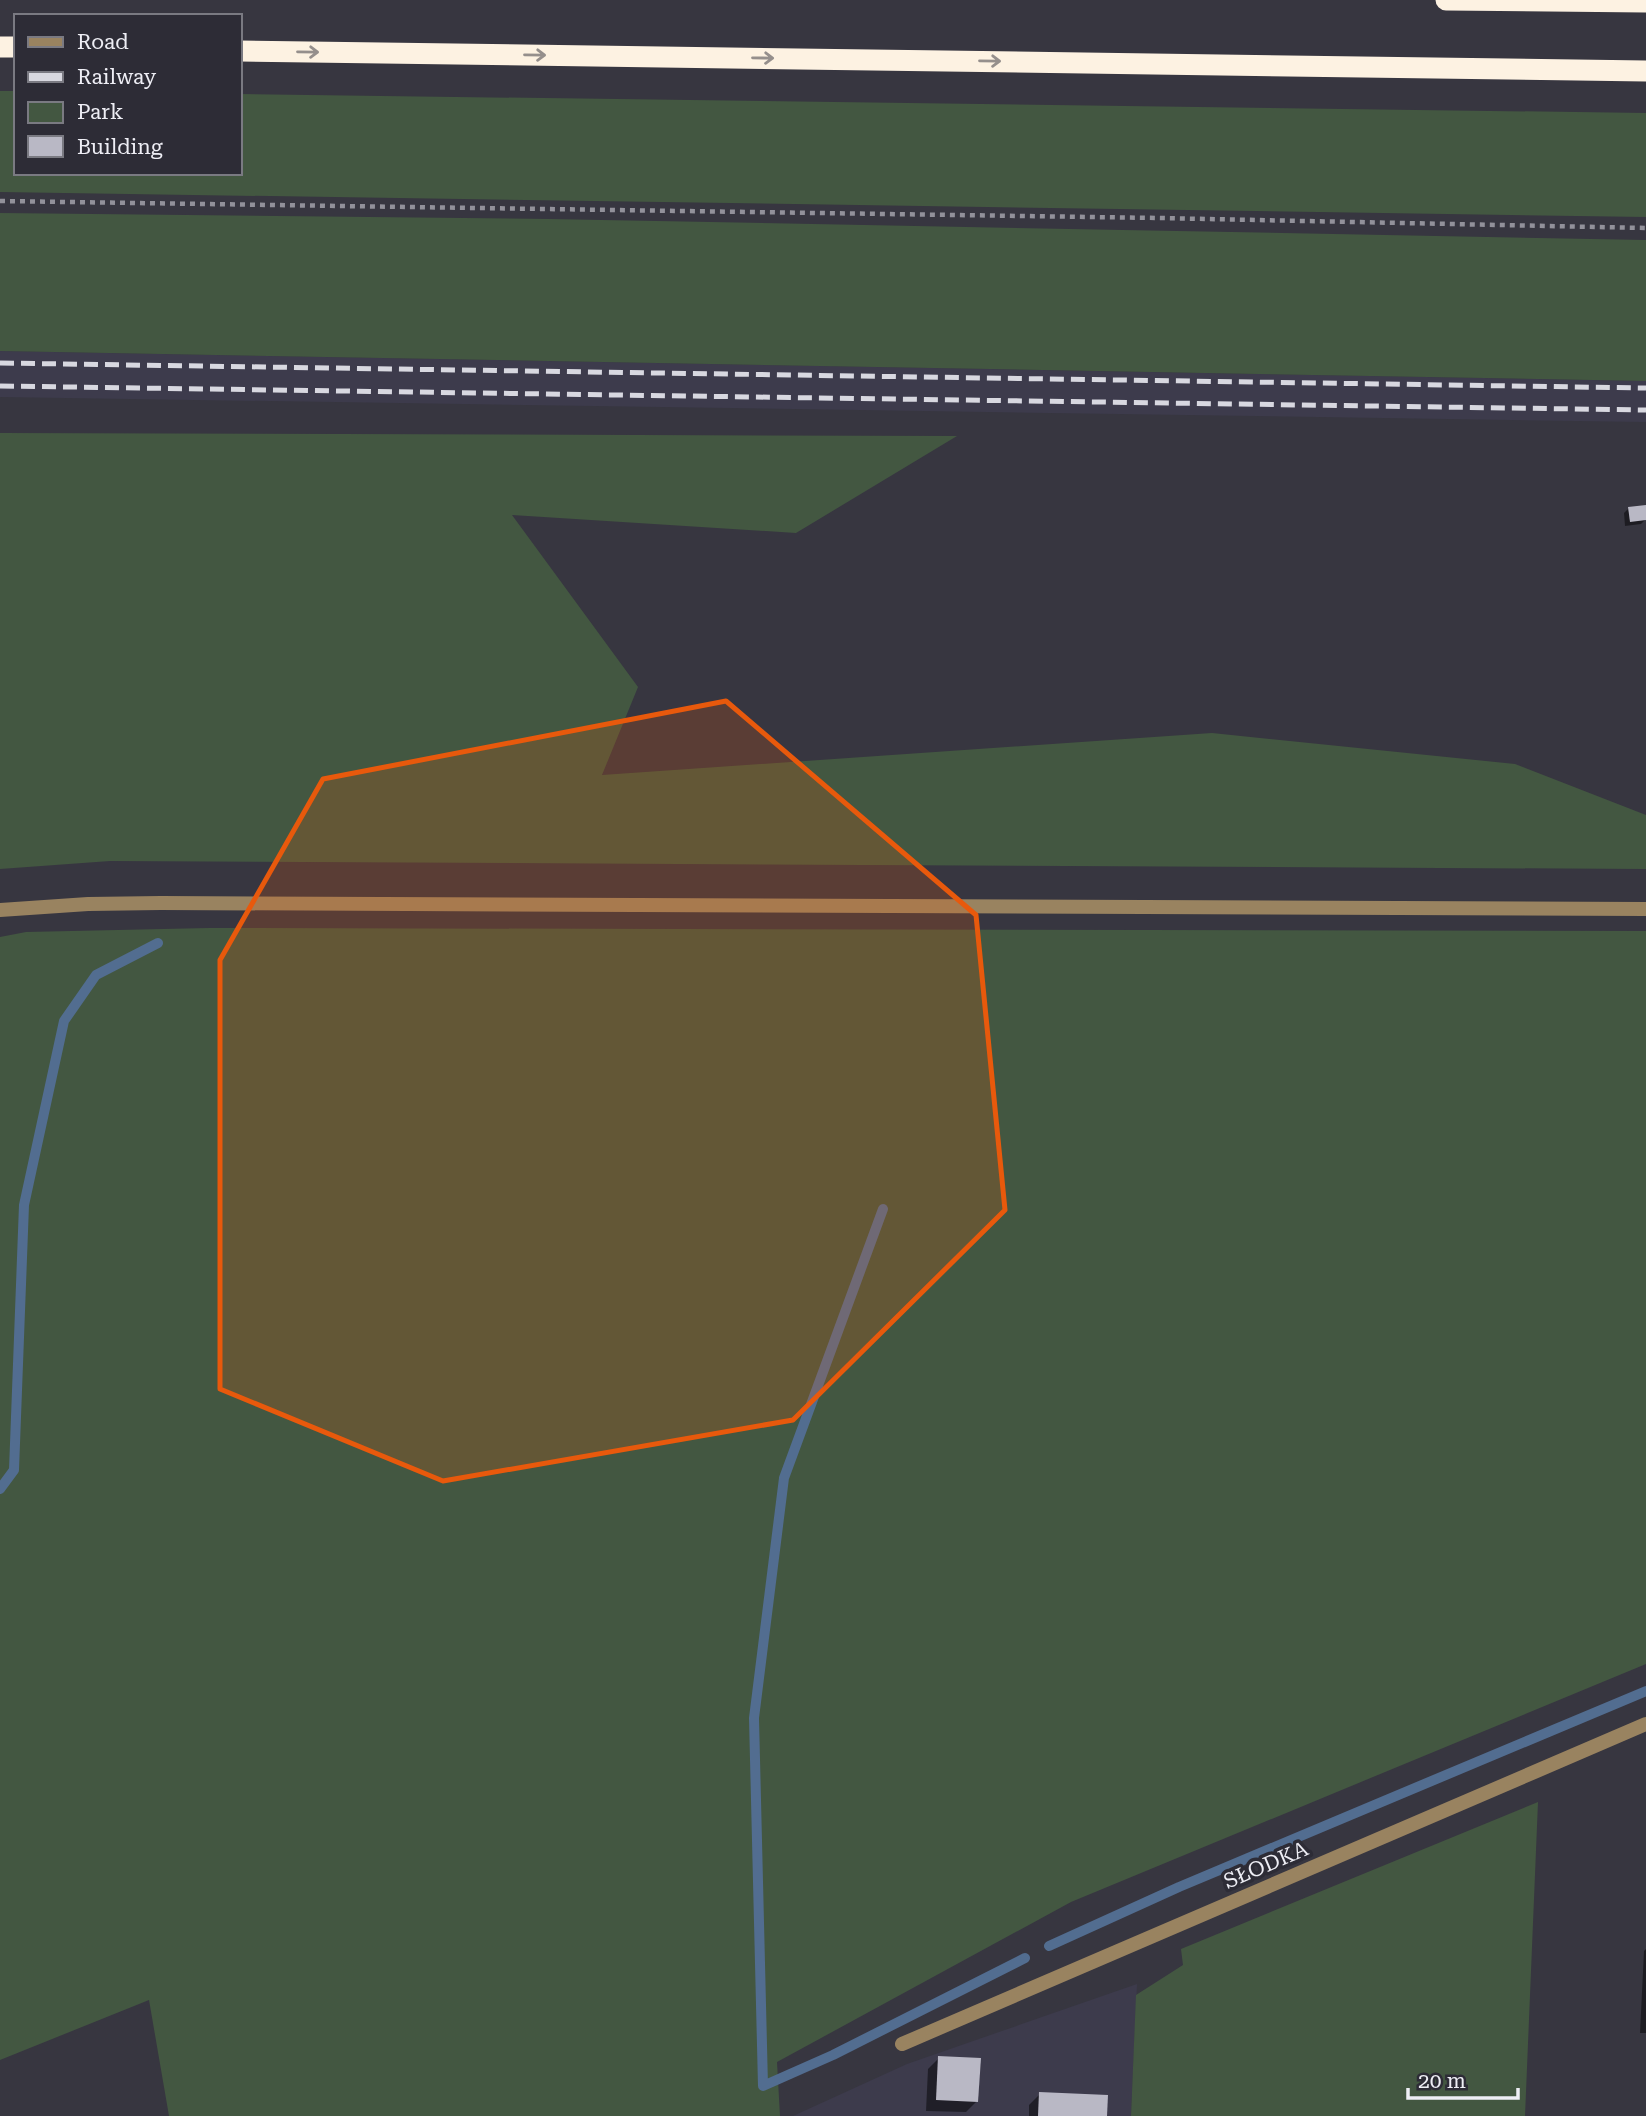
<svg xmlns="http://www.w3.org/2000/svg" width="1646" height="2116" viewBox="0 0 1646 2116" font-family="'Roboto Serif',serif">
  <style>
    .built { fill: #3d3b4c }
    .green { fill: #435741 }
    .shadow { fill: #0007 }
    .lines { fill: none; stroke-linecap: round; stroke-linejoin: round }
    .stream { stroke: #526d90; stroke-width: 10 }
    .building { fill: #b9b8c5 }
    .path { stroke: #92919a; stroke-width: 4.5; stroke-dasharray: 5 5; stroke-linecap: butt }
    .service { stroke: #998360; stroke-width: 14 }
    .minor { stroke: #998360; stroke-width: 14 }
    .motorway { stroke: #fdf2e2; stroke-width: 21 }
    .rail { stroke: #d8d8e0; stroke-width: 5; stroke-dasharray: 14 7; stroke-linecap: butt }
    .oneway { stroke: #958f8c }
    .marked { fill: #e8590c; fill-opacity: 0.2; stroke: #e8590c; stroke-width: 5; stroke-linejoin: round }
    .labels { text-anchor: middle; stroke-width: 7; stroke-linejoin: round; paint-order: stroke }
    .street-label { font-size: 21px; fill: #eeeef5; stroke: #2d2c36 }
  </style>
  <rect width="100%" height="100%" fill="#373640"/>
  <g class="built">
    <polygon points="0,351 1646,381 1646,422 0,397"/>
    <polygon points="1137,1984 1131,2116 793,2116 907,2064"/>
  </g>
  <g class="green">
    <polygon points="0,91 16,91 16,173 240,173 240,94 1646,113 1646,217 0,192"/>
    <polygon points="0,213 549,219 1646,240 1646,381 0,351"/>
    <polygon points="0,433 957,436 796,533 512,515 638,687 602,775 1212,733 1515,764 1646,815 1646,869 110,861 0,869"/>
    <polygon points="209,928 1646,931 1646,1664 1071,1902 777,2062 780,2116 169,2116 149,2000 0,2060 0,937 26,932"/>
    <polygon points="1538,1802 1525,2116 1131,2116 1136,1995 1183,1965 1181,1949"/>
  </g>
  <g class="shadow">
    <polygon points="1629,508 1646,519 1641,524 1625,526 1624,513"/>
    <polygon points="1646,1949 1646,2033 1640,2033 1644,1951"/>
    <polygon points="939,2058 977,2101 966,2112 926,2111 928,2069"/>
    <polygon points="1040,2094 1106,2116 1029,2116 1029,2105"/>
  </g>
  <g class="lines">
    <g class="stream">
      <polyline points="883,1209 784,1478 754,1718 763,2086 833,2055 1025,1958"/>
      <polyline points="0,1489 14,1470 24,1205 64,1021 96,975 158,943"/>
      <polyline points="1049,1946 1179,1887 1646,1691"/>
    </g>
  </g>
  <g class="building">
    <polygon points="1646,505 1646,520 1630,522 1628,507"/>
    <polygon points="938,2056 981,2058 978,2102 936,2100"/>
    <polygon points="1039,2092 1108,2095 1107,2116 1038,2116"/>
  </g>
  <g class="lines">
    <polyline class="path" points="0,201 1159,218 1646,228"/>
    <polyline class="service" points="0,910 88,904 161,903 1646,909"/>
    <polyline class="minor" points="902,2044 1646,1724"/>
    <g class="motorway">
      <polyline points="1446,0 1646,2"/>
      <polyline points="0,47 16,47"/>
      <polyline points="240,51 1646,71"/>
    </g>
    <g class="rail">
      <polyline points="0,363 1646,388"/>
      <polyline points="0,386 1646,410"/>
    </g>
  </g>
  <defs><path id="oneway-shaft" d="M-6 0H5M1.5-3L5.5 0L1.5 3" fill="none" stroke-width="1.6" stroke-linecap="round" stroke-linejoin="round" transform="scale(1.75)"/></defs>
  <g class="oneway">
    <use href="#oneway-shaft" transform="translate(308 52) rotate(1)"/>
    <use href="#oneway-shaft" transform="translate(535 55) rotate(1)"/>
    <use href="#oneway-shaft" transform="translate(763 58) rotate(1)"/>
    <use href="#oneway-shaft" transform="translate(990 61) rotate(1)"/>
  </g>
  <path class="marked" d="M 726,701 L 976,915 L 1005,1210 L 793,1420 L 443,1481 L 220,1389 L 220,960 L 323,779 Z"/>
  <g class="labels">
    <g class="street-label">
      <text transform="translate(1266 1865) rotate(-23)" y="7">SŁODKA</text>
    </g>
  </g>
  <rect x="14" y="14" width="228" height="161" fill="#2d2c36" stroke="#7a7a82" stroke-width="2"/>
  <rect x="28" y="37" width="35" height="10" fill="#998360" stroke="#7a7a82" stroke-width="2"/>
  <text x="77" y="49" font-size="21" fill="#eeeef5">Road</text>
  <rect x="28" y="72" width="35" height="10" fill="#d8d8e0" stroke="#7a7a82" stroke-width="2"/>
  <text x="77" y="84" font-size="21" fill="#eeeef5">Railway</text>
  <rect x="28" y="102" width="35" height="21" fill="#435741" stroke="#7a7a82" stroke-width="2"/>
  <text x="77" y="119" font-size="21" fill="#eeeef5">Park</text>
  <rect x="28" y="136" width="35" height="21" fill="#b9b8c5" stroke="#7a7a82" stroke-width="2"/>
  <text x="77" y="154" font-size="21" fill="#eeeef5">Building</text>
  <path d="M1408 2088v10h110v-10" fill="none" stroke="#eeeef5" stroke-width="3.5"/>
  <text x="1418" y="2088" font-size="21" fill="#eeeef5" stroke="#2d2c36" stroke-width="5" paint-order="stroke">20 m</text>
</svg>
